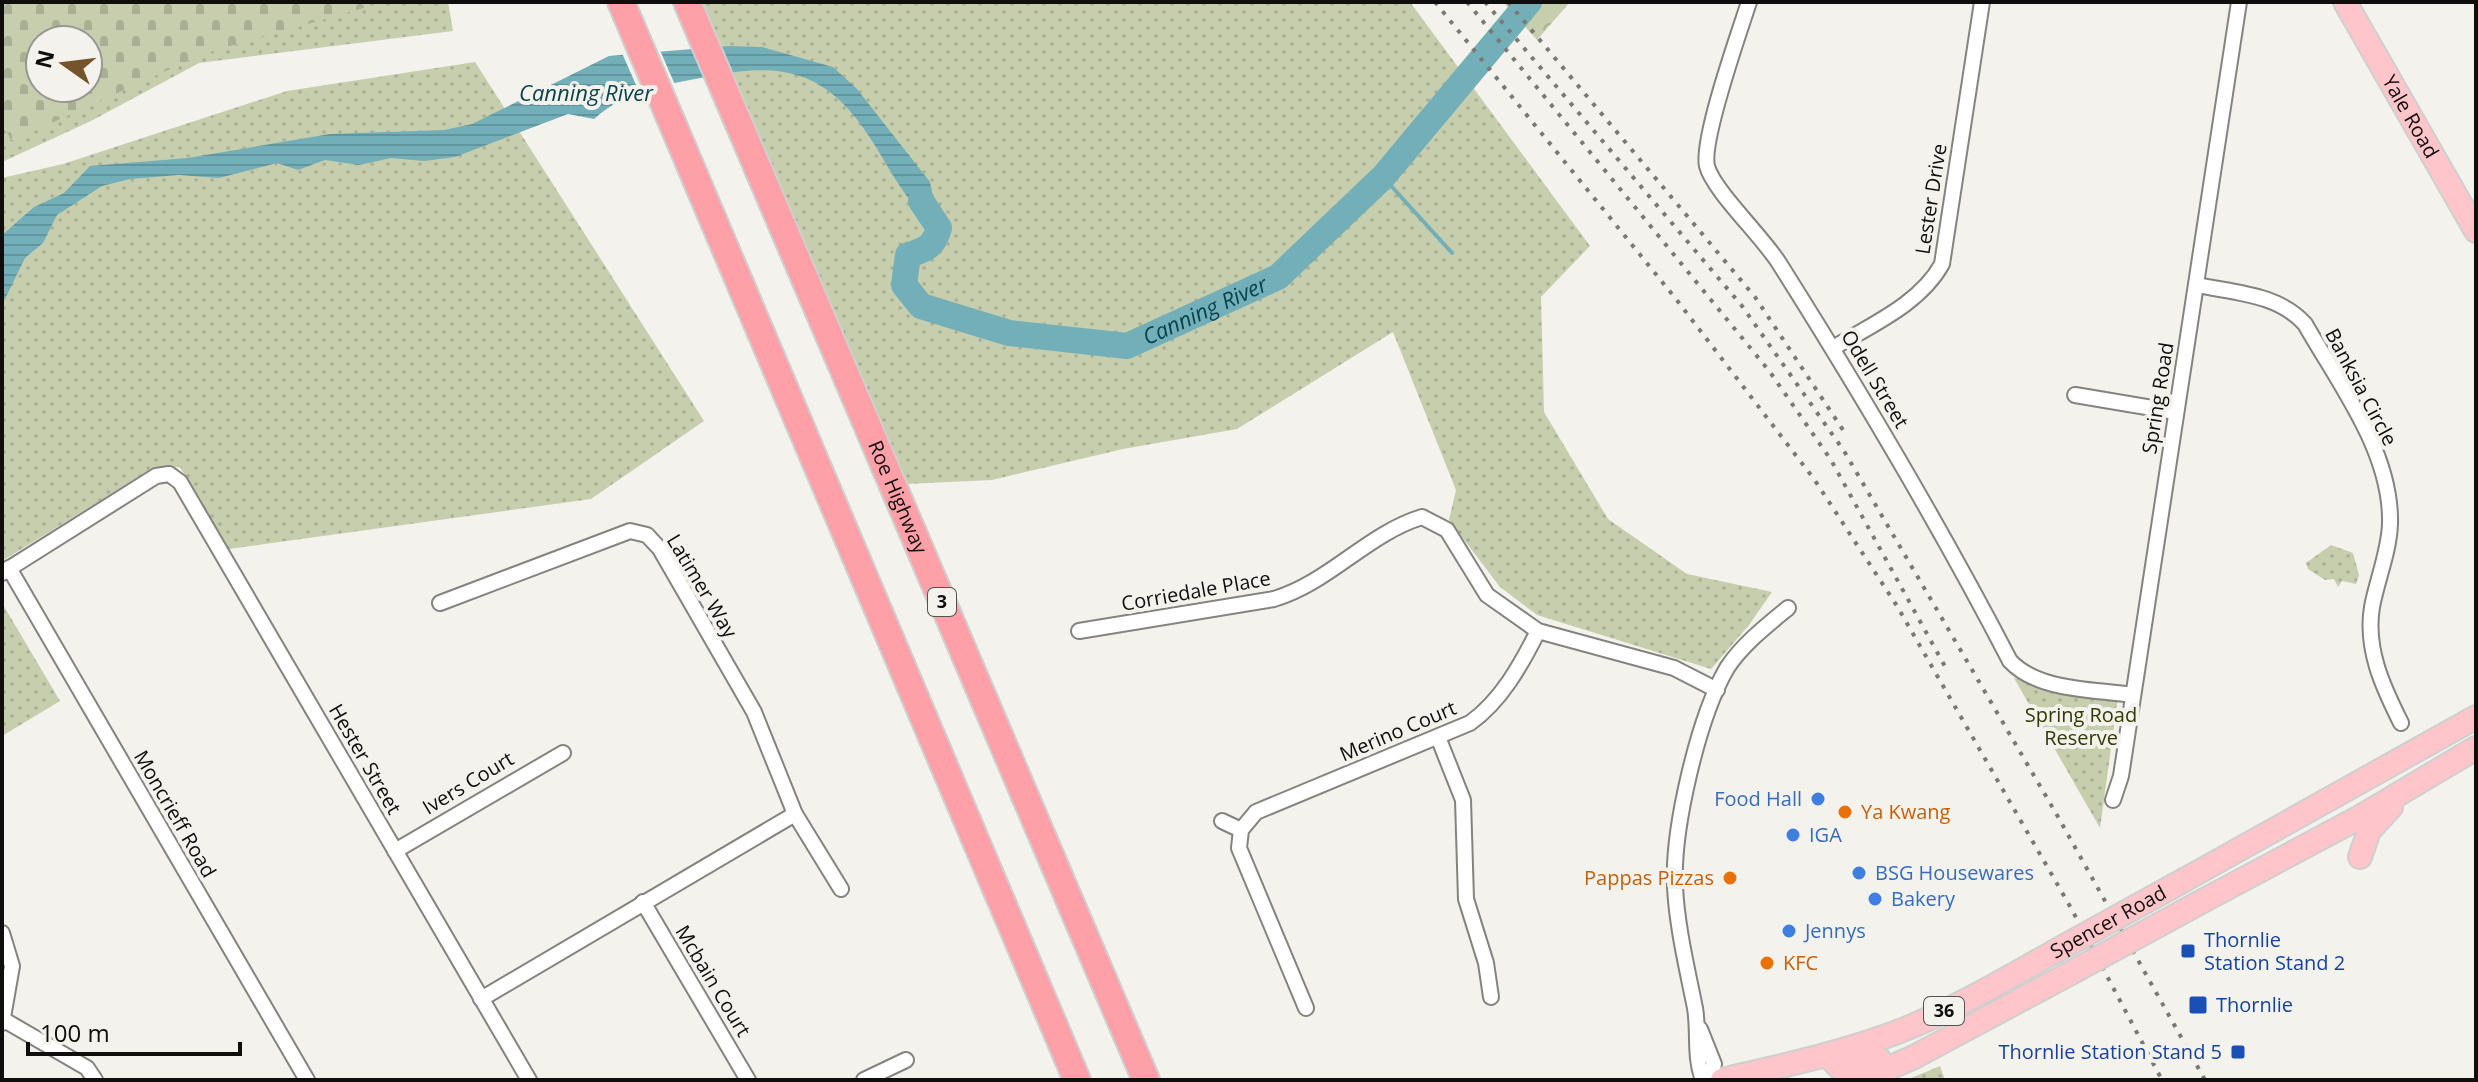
<svg xmlns="http://www.w3.org/2000/svg" width="2478" height="1082" viewBox="0 0 2478 1082" font-family="'Open Sans',sans-serif">
  <style>
    .green { fill: url(#green-dots); fill-rule: evenodd }
    .forest { fill: url(#forest-crowns) }
    .cemetery { fill: url(#cemetery-stones); fill-rule: evenodd }
    .water { fill: url(#water-rules) }
    .pier { fill: #f4f2ed }
    .lines { fill: none; stroke-linecap: round; stroke-linejoin: round }
    .stream { stroke: #72afb9; stroke-width: 4 }
    .river { stroke: #72afb9; stroke-width: 26 }
    .street-casing { stroke: #85837f; stroke-width: 18 }
    .primary-casing { stroke: #cfcfcf; stroke-width: 26 }
    .highway-casing { stroke: #cfcfcf; stroke-width: 30 }
    .street { stroke: #fff; stroke-width: 14 }
    .primary { stroke: #fec6ca; stroke-width: 22 }
    .highway { stroke: #fea0a7; stroke-width: 26 }
    .rail { stroke: #7a7976; stroke-width: 4; stroke-dasharray: 4 8; stroke-linecap: butt }
    .primary-bridge-casing { stroke: #cfcfcf; stroke-width: 26; stroke-linecap: butt }
    .primary-bridge { stroke: #fec6ca; stroke-width: 22 }
    .shop-dot { fill: #3f7fe0; stroke: #f4f2ed; stroke-width: 3 }
    .food-dot { fill: #e8710a; stroke: #f4f2ed; stroke-width: 3 }
    .transit-dot { fill: #1a4fb4; stroke: #f4f2ed; stroke-width: 3 }
    .labels { text-anchor: middle; stroke-width: 8; stroke-linejoin: round; paint-order: stroke }
    .shield { fill: #f4f2ed; stroke: #545250; stroke-width: 2 }
    .shield-label { font-size: 18px; font-weight: bold; fill: #0f0e0d }
    .street-label { font-size: 20px; fill: #0f0e0d; stroke: #f4f2ed }
    .park-label { font-size: 20px; fill: #343a01; stroke: #f4f2ed }
    .shop-label { font-size: 20px; fill: #366cbe; stroke: #f4f2ed; text-anchor: start }
    .food-label { font-size: 20px; fill: #c56008; stroke: #f4f2ed; text-anchor: start }
    .transit-label { font-size: 20px; fill: #164399; stroke: #f4f2ed; text-anchor: start }
    .water-label { font-size: 22px; font-style: italic; fill: #0a434c; stroke: #f4f2ed }
  </style>
  <defs>
    <pattern id="green-dots" width="8" height="8" patternUnits="userSpaceOnUse" patternTransform="scale(2)"><rect width="8" height="8" fill="#c7cead"/><path d="M2 2h.1M6 6h.1" fill="none" stroke="#aab094" stroke-width="1.8" stroke-linecap="round"/></pattern>
    <pattern id="forest-crowns" width="20" height="18" patternUnits="userSpaceOnUse" patternTransform="scale(2)"><rect width="20" height="18" fill="#c7cead"/><path d="M2 6a3 3 0 1 1 6 0M12 15a3 3 0 1 1 6 0" fill="none" stroke="#aab094"/></pattern>
    <pattern id="cemetery-stones" width="16" height="16" patternUnits="userSpaceOnUse" patternTransform="scale(2)"><rect width="16" height="16" fill="#c7cead"/><path d="M2 7V4a2 2 0 0 1 4 0v3zM10 15v-3a2 2 0 0 1 4 0v3z" fill="#aab094"/></pattern>
    <pattern id="water-rules" width="6" height="5" patternUnits="userSpaceOnUse" patternTransform="scale(2)"><rect width="6" height="5" fill="#72afb9"/><path d="M0 2.5h6" fill="none" stroke="#62959e"/></pattern>
  </defs>
  <rect width="100%" height="100%" fill="#f4f2ed"/>
  <g class="green">
    <path d="M 2,2 L 448,2 L 453,31 L 199,63 L 91,121 L 2,162 ZM 40,40 L 88,40 L 88,88 L 40,88 Z"/>
    <polygon points="702,2 1410,2 1590,246 1541,297 1544,412 1608,519 1687,574 1772,592 1749,625 1711,669 1537,615 1500,587 1449,520 1456,490 1393,332 1237,429 1123,449 992,480 906,484"/>
    <polygon points="475,62 704,421 591,499 229,549 180,467 150,470 2,561 2,178 63,164 287,91"/>
    <polygon points="2331,545 2353,553 2359,575 2356,584 2342,581 2338,587 2334,579 2325,580 2308,569 2306,563"/>
    <polygon points="2,603 60,701 2,736"/>
    <polygon points="2014,678 2118,698 2100,828"/>
    <polygon points="1940,1066 1945,1080 1906,1080"/>
  </g>
  <polygon class="forest" points="1503,2 1570,2 1537,40"/>
  <path class="cemetery" d="M 2,2 L 365,2 L 367,7 L 203,54 L 12,141 L 2,124 ZM 40,40 L 88,40 L 88,88 L 40,88 Z"/>
  <path class="water" d="M 728,46 L 762,47 L 833,67 L 857,89 L 930,182 L 939,228 C 913,210 898,184 882,157 C 836,78 796,58 706,77 C 661,86 629,88 594,119 L 568,114 L 455,157 L 424,161 L 391,158 L 359,165 L 325,160 L 298,170 L 277,163 L 219,178 L 179,175 L 130,179 L 102,186 L 57,215 L 43,243 L 25,258 L 2,305 L 2,235 L 34,207 L 64,193 L 90,166 L 188,158 L 330,134 L 444,130 L 472,124 L 609,56 Z"/>
  <polygon class="pier" points="659,48 676,87 640,94 621,51"/>
  <g class="lines">
    <polyline class="stream" points="1383,177 1452,253"/>
    <path class="river" id="s1" d="M 921,201 L 939,228 C 934,246 926,250 908,255 L 904,285 L 921,306 L 1009,333 L 1127,346 L 1278,277 L 1383,177 L 1529,2"/>
    <g class="street-casing">
      <g id="street">
        <path d="M 1749,2 C 1739,33 1701,140 1707,166 C 1713,190 1762,236 1779,263 C 1861,393 1939,524 2010,661 C 2038,691 2093,689 2132,695"/>
        <path d="M 2197,285 C 2236,293 2278,294 2305,324 C 2339,384 2392,452 2390,524 C 2389,552 2377,580 2372,607 C 2365,649 2383,687 2401,723"/>
        <path d="M 1833,348 C 1871,325 1920,304 1942,264 L 1982,2"/>
        <polyline points="2075,395 2176,412"/>
        <polyline points="9,568 307,1080"/>
        <polyline points="2,573 156,476 169,474 180,482 529,1080"/>
        <polyline points="440,603 630,531 647,535 660,549 754,712 795,814 841,889"/>
        <path d="M 1079,631 L 1274,599 C 1330,582 1367,534 1422,517 L 1447,530 L 1487,595 L 1538,631 L 1674,668 L 1717,690"/>
        <polyline points="1438,737 1463,800 1466,899 1486,963 1491,997"/>
        <polyline points="2113,800 2121,776 2239,2"/>
        <polyline points="1222,821 1241,830"/>
        <polyline points="395,851 563,753"/>
        <polyline points="643,902 748,1080"/>
        <polyline points="2,933 12,966 2,1023"/>
        <polyline points="481,999 795,814"/>
        <path d="M 1306,1008 L 1239,848 L 1241,830 L 1256,812 L 1470,723 C 1501,701 1521,665 1538,631"/>
        <polyline points="4,1020 87,1068 95,1080"/>
        <polyline points="1700,1029 1714,1064 1707,1080"/>
        <polyline points="864,1080 906,1060"/>
        <path d="M 1703,1080 C 1694,1057 1699,1032 1695,1008 C 1687,968 1677,927 1675,887 C 1672,830 1698,718 1727,668 C 1742,645 1766,626 1788,608"/>
      </g>
    </g>
    <g class="primary-casing">
      <g id="primary">
        <path id="s2" d="M 2345,2 L 2476,231"/>
        <polyline points="2360,857 2369,831 2391,807"/>
        <polyline points="2186,879 2476,717"/>
        <polyline points="2199,903 2360,817 2476,748"/>
        <polyline points="1828,1056 1841,1069 1855,1070 1879,1059"/>
        <path d="M 1722,1080 C 1781,1066 1838,1054 1895,1033 C 1950,1012 2002,981 2054,952"/>
        <polyline points="1862,1080 1914,1057 2067,975"/>
      </g>
    </g>
    <g class="highway-casing">
      <g id="highway">
        <polyline points="621,2 1077,1080"/>
        <path id="s3" d="M 687,2 L 1146,1080"/>
      </g>
    </g>
    <use href="#street" class="street"/>
    <use href="#primary" class="primary"/>
    <use href="#highway" class="highway"/>
    <g class="rail">
      <polyline points="1435,2 1676,299 1814,479 1897,606 2071,908 2162,1080"/>
      <polyline points="1467,2 1770,372 1831,460 1947,670"/>
      <polyline points="1485,2 1742,306 1844,451 2057,815 2205,1080"/>
      <polyline points="1508,2 1755,297 1843,430"/>
    </g>
    <g class="primary-bridge-casing">
      <g id="primary-bridge">
        <path id="s4" d="M 2054,952 L 2186,879"/>
        <polyline points="2067,975 2199,903"/>
      </g>
    </g>
    <use href="#primary-bridge" class="primary-bridge"/>
  </g>
  <g class="shop-dot">
    <circle cx="1818" cy="799" r="8"/>
    <circle cx="1793" cy="835" r="8"/>
    <circle cx="1859" cy="873" r="8"/>
    <circle cx="1875" cy="899" r="8"/>
    <circle cx="1789" cy="931" r="8"/>
  </g>
  <g class="food-dot">
    <circle cx="1845" cy="812" r="8"/>
    <circle cx="1730" cy="878" r="8"/>
    <circle cx="1767" cy="963" r="8"/>
  </g>
  <g class="transit-dot">
    <rect x="2180" y="943" width="16" height="16" rx="4"/>
    <rect x="2188" y="995" width="20" height="20" rx="4"/>
    <rect x="2230" y="1044" width="16" height="16" rx="4"/>
  </g>
  <g class="labels">
    <g class="shield">
      <rect x="928" y="588" width="28" height="28" rx="6"/>
      <rect x="1924" y="997" width="40" height="28" rx="6"/>
    </g>
    <g class="shield-label">
      <text x="942" y="608">3</text>
      <text x="1944" y="1017">36</text>
    </g>
    <g class="street-label">
      <text dy="7" stroke="none"><textPath href="#s2" startOffset="132">Yale Road</textPath></text>
      <text transform="translate(1931 199) rotate(-81)" y="7">Lester Drive</text>
      <text transform="translate(1875 379) rotate(59)" y="7">Odell Street</text>
      <text transform="translate(2361 387) rotate(62)" y="7">Banksia Circle</text>
      <text transform="translate(2158 398) rotate(-81)" y="7">Spring Road</text>
      <text dy="7" stroke="none"><textPath href="#s3" startOffset="538">Roe Highway</textPath></text>
      <text transform="translate(702 586) rotate(59)" y="7">Latimer Way</text>
      <text transform="translate(1196 591) rotate(-10)" y="7">Corriedale Place</text>
      <text transform="translate(1398 731) rotate(-23)" y="7">Merino Court</text>
      <text transform="translate(365 759) rotate(60)" y="7">Hester Street</text>
      <text transform="translate(468 783) rotate(-31)" y="7">Ivers Court</text>
      <text transform="translate(175 814) rotate(60)" y="7">Moncrieff Road</text>
      <text dy="7" stroke="none"><textPath href="#s4" startOffset="62">Spencer Road</textPath></text>
      <text transform="translate(713 981) rotate(59)" y="7">Mcbain Court</text>
    </g>
    <g class="park-label">
      <text x="2081" y="722">Spring Road<tspan x="2081" dy="23">Reserve</tspan></text>
    </g>
    <g class="shop-label">
      <text x="1802" y="806" text-anchor="end">Food Hall</text>
      <text x="1809" y="842">IGA</text>
      <text x="1875" y="880">BSG Housewares</text>
      <text x="1891" y="906">Bakery</text>
      <text x="1805" y="938">Jennys</text>
    </g>
    <g class="food-label">
      <text x="1861" y="819">Ya Kwang</text>
      <text x="1714" y="885" text-anchor="end">Pappas Pizzas</text>
      <text x="1783" y="970">KFC</text>
    </g>
    <g class="transit-label">
      <text x="2204" y="947">Thornlie<tspan x="2204" dy="23">Station Stand 2</tspan></text>
      <text x="2216" y="1012">Thornlie</text>
      <text x="2222" y="1059" text-anchor="end">Thornlie Station Stand 5</text>
    </g>
    <g class="water-label">
      <text x="586" y="101">Canning River</text>
      <text dy="8" stroke="none"><textPath href="#s1" startOffset="430">Canning River</textPath></text>
    </g>
  </g>
  <rect width="2478" height="1082" fill="none" stroke="#0f0e0d" stroke-width="8"/>
  <g transform="translate(64 64) rotate(284)"><circle r="38" fill="#f4f2ed" stroke="#989793" stroke-width="2"/>
  <path d="M0-6L14 30L0 20L-14 30Z" fill="#76542b"/>
  <text y="-12" font-size="22" font-weight="bold" text-anchor="middle" fill="#0f0e0d">N</text>
  </g>
  <path d="M28 1042v12h212v-12" fill="none" stroke="#0f0e0d" stroke-width="4"/>
  <text x="40" y="1042" font-size="24" fill="#0f0e0d" stroke="#f4f2ed" stroke-width="6" paint-order="stroke">100 m</text>
</svg>
